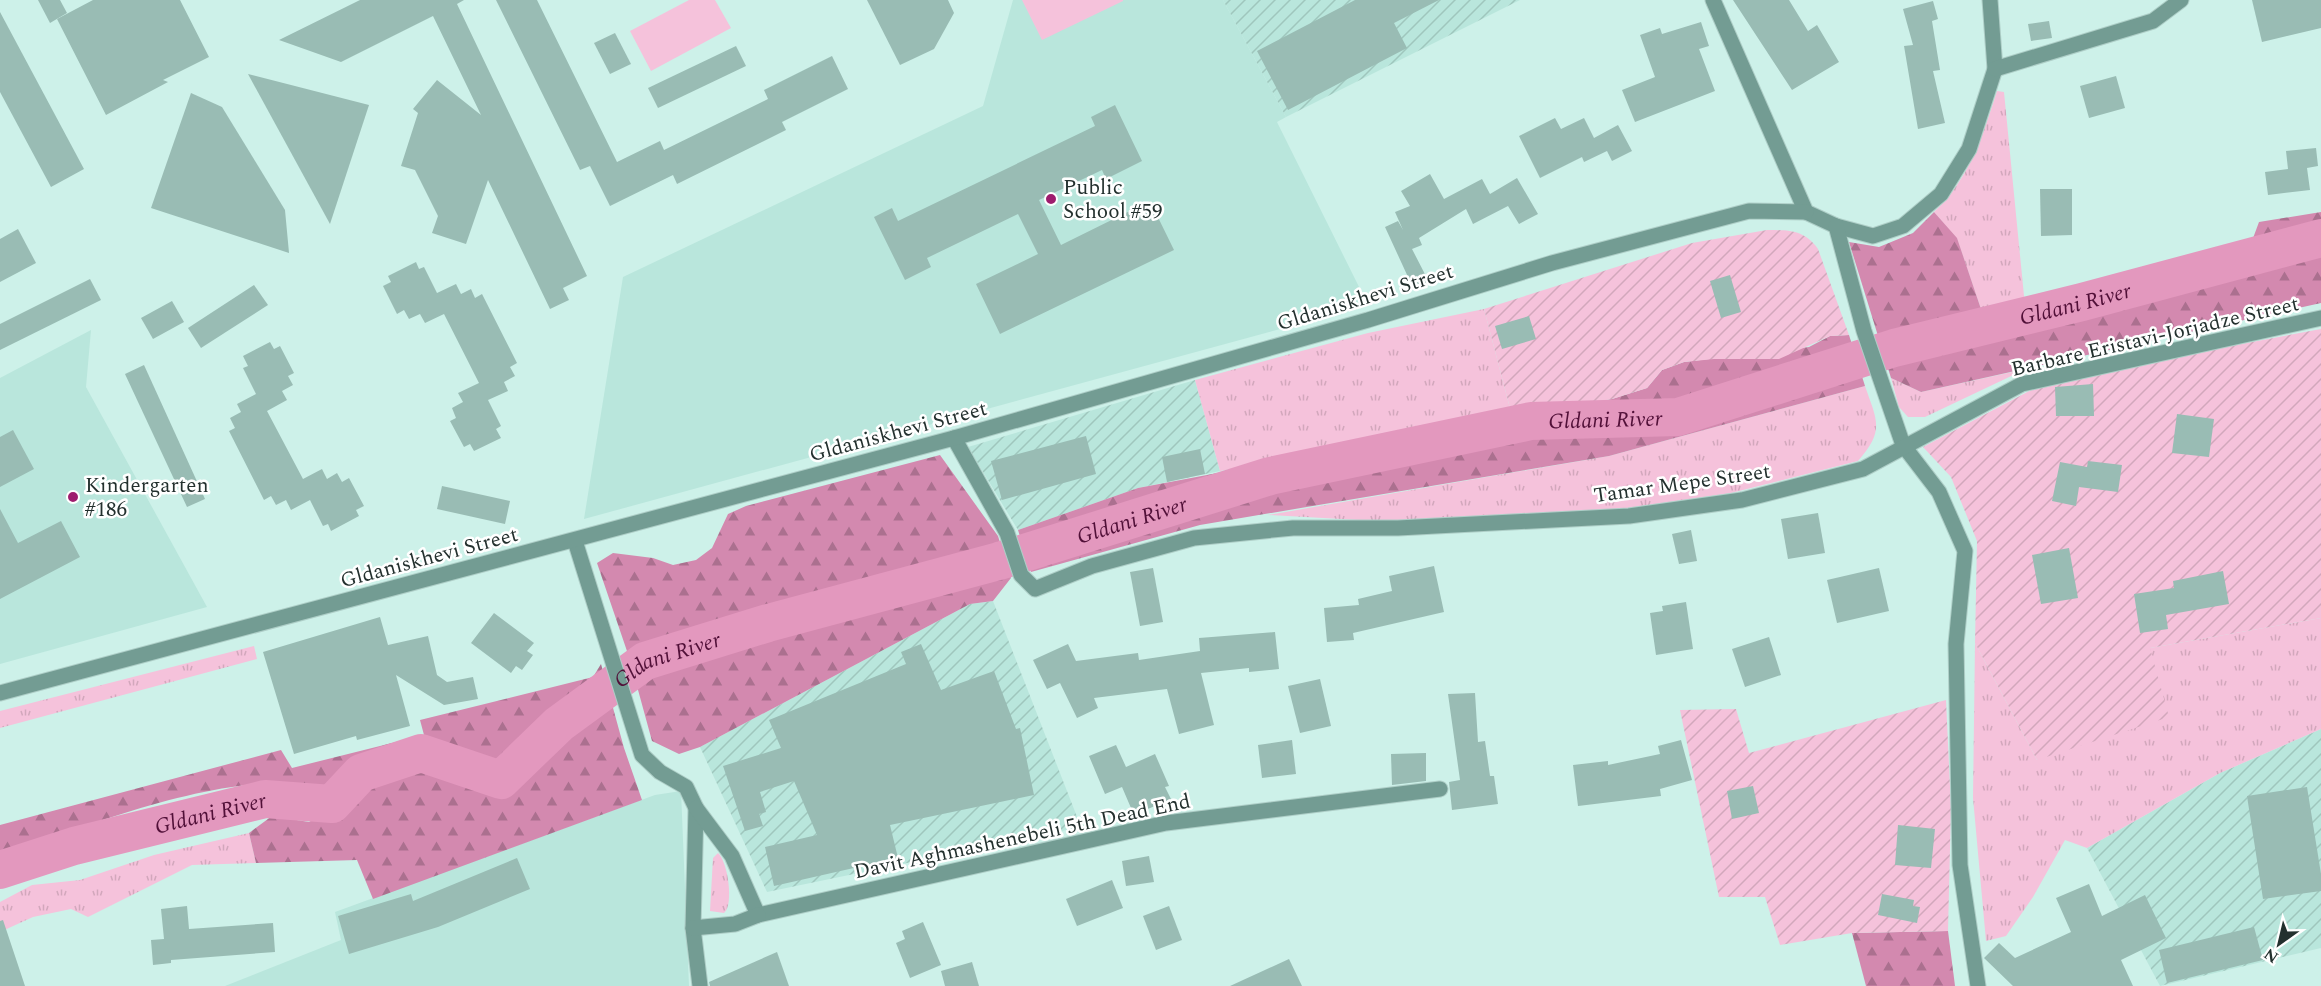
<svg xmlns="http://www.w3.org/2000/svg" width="2321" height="986" viewBox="0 0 2321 986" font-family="Spectral,serif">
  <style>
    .built { fill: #b9e6dc }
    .industrial { fill: url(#industrial-furrows) }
    .grass { fill: url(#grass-tufts) }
    .forest { fill: url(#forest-firs) }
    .park { fill: #f5c2db }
    .garden { fill: url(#garden-furrows) }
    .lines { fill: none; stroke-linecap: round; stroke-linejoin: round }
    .river { stroke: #e398be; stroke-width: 38 }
    .building { fill: #99bcb4 }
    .minor-casing { stroke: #aecec7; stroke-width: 17 }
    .minor { stroke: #739c93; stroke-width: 15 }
    .poi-dot { fill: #9e1c6e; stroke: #fff; stroke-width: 2 }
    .labels { text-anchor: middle; stroke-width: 5; stroke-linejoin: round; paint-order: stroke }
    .poi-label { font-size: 21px; fill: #23302e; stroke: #fff; text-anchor: start }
    .street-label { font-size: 21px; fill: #23302e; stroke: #fff }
    .water-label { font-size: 22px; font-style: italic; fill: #511038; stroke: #fff }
  </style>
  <defs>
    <pattern id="industrial-furrows" width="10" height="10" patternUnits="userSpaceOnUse" patternTransform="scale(1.5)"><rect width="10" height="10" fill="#b9e6dc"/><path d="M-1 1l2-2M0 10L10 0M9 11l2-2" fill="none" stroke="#9fc6bd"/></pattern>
    <pattern id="grass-tufts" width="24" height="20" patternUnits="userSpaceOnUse" patternTransform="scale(1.5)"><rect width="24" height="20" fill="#f5c2db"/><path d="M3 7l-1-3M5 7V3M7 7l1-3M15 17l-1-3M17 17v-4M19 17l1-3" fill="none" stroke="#d2a7bc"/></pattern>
    <pattern id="forest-firs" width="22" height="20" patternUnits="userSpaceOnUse" patternTransform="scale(1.5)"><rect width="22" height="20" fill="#d389af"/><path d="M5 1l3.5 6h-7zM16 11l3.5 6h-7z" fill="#ab708f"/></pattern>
    <pattern id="garden-furrows" width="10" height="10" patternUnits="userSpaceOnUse" patternTransform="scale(1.5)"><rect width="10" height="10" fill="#f5c2db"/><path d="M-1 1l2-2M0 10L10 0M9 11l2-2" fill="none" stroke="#d2a7bc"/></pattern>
  </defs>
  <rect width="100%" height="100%" fill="#cdf1e9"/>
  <g class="built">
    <polygon points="1013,0 1223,0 1286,117 1277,122 1368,305 584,519 623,277 983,106"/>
    <polygon points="91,330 86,387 207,607 0,664 0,378"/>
    <polygon points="681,791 689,986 225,986 341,940 335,912 655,795"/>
  </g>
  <g class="industrial">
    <polygon points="1223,0 1520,0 1286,117"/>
    <polygon points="1195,380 1220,471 1138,488 1018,530 968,447"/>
    <polygon points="993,601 1081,827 767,892 700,747 970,604"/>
    <polygon points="2321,729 2321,948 2160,986 2087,848 2220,773"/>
  </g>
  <g class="grass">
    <path d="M 1997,91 L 2004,92 L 2025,306 L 1984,318 L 1957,239 L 1934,212 C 1969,180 1983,135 1997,91 Z"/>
    <polygon points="1484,309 1512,416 1220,471 1195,380 1368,333"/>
    <polygon points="2026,369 1925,417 1908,417 1899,407 1891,378 1921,392"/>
    <path d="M 1865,386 C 1877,421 1885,430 1858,461 L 1731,493 L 1607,511 L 1394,522 L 1268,515 L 1609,456 Z"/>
    <polygon points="2321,618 2321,729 2220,773 2087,848 2065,840 2033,897 2006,936 1986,941 1973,798 1975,643 2037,760 2150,648"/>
    <polygon points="254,646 257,659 0,728 0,711"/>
    <polygon points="249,833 256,863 192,865 88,917 71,909 33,917 0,932 0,902 32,885 80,880 154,855"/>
    <path d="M 718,853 C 728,862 734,905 724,913 L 710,911 L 713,858 Z"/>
  </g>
  <g class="forest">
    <polygon points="1934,212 1957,238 1984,318 2249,249 2259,222 2321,212 2321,303 1921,392 1891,378 1849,242 1879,247 1913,233"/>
    <polygon points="1849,335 1865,386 1609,456 1200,525 1031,572 1018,530 1138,488 1612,399 1647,388 1662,370 1684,362 1809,347 1830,336"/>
    <polygon points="940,455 998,536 1011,578 993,601 970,604 700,747 679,754 652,741 629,657 597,563 613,553 653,558 673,565 696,560 712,548 728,514 746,506"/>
    <path d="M 601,664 L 624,748 L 642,800 L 373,899 L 357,860 L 256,863 L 249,833 L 272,816 L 309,822 L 330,810 L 349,804 L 352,799 C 275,749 79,827 0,858 L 0,825 L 281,750 L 292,768 L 424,735 L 420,720 L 593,677 Z"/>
    <polygon points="1948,931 1955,986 1866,986 1852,933"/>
  </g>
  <g class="park">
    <polygon points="689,0 715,0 731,28 651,71 630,31"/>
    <polygon points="1022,0 1123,0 1123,1 1042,40"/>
  </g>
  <g class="garden">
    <path d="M 1767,230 C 1788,230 1805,230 1818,249 L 1849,335 L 1830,336 L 1779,359 L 1714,359 L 1684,362 L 1662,370 L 1647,388 L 1612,399 L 1512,416 L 1484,309 L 1692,243 Z"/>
    <polygon points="2321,329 2321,618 2150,648 2169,717 2037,760 1975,643 1977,541 1951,477 1923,447 2050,380"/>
    <polygon points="1946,700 1951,808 1948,931 1852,933 1780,945 1765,897 1719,897 1680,710 1736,709 1749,753"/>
  </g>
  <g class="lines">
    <path class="river" id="s1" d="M 0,870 L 74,846 L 265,799 L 332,804 L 361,773 L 421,753 L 501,780 L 559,724 L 645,661 L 768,623 L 999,561 L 1270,476 L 1531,421 L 1678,417 L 1894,348 L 2082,302 L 2321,238"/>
  </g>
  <g class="building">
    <polygon points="38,0 60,0 67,13 50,23"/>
    <polygon points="93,0 180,0 209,57 163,80 168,82 106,115 57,19"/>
    <polygon points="360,0 464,0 457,4 587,276 563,288 569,300 550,309 488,180 466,244 432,233 438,216 415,170 401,166 418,113 413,109 437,80 481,115 433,16 341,62 279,40"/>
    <polygon points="496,0 537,0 617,162 660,141 664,150 768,99 764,90 832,56 848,89 782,122 786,130 677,184 673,175 610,206 590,166 580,170"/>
    <polygon points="867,0 948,0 954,13 934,49 900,65"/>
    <polygon points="1355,0 1439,0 1394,23 1407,48 1288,110 1257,51"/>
    <polygon points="1733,0 1789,0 1808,31 1817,25 1839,62 1792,90"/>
    <polygon points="2252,0 2321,0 2321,28 2262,42"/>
    <polygon points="1933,1 1938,19 1932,21 1940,70 1933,71 1945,123 1918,129 1904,46 1913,45 1903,9"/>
    <polygon points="0,12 84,169 51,187 0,92"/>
    <polygon points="2049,21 2052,38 2031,41 2028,24"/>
    <polygon points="1701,22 1709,46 1699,49 1715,91 1635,122 1622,90 1655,77 1640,35 1660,28 1662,34"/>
    <polygon points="615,33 631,64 610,74 594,43"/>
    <polygon points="736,46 746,66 658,108 648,88"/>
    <polygon points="248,74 369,105 330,224"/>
    <polygon points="2116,76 2125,108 2089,118 2080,86"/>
    <polygon points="191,93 222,107 285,210 289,253 151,208"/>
    <polygon points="1115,105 1142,161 1106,179 1102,170 1039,200 1061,245 1150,201 1174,250 1000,334 976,284 1038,254 1018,214 927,258 931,267 905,280 874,217 892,208 898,221 1095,126 1091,117"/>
    <polygon points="1555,118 1561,129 1584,118 1594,138 1618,125 1632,151 1612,161 1607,151 1584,162 1582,157 1540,178 1519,136"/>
    <polygon points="2316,148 2318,166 2307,168 2310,190 2268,195 2265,172 2288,169 2286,151"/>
    <polygon points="1430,174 1444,199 1482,179 1490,194 1517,178 1538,214 1519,224 1508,206 1473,224 1466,209 1419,238 1422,245 1412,249 1429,282 1414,290 1385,227 1398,221 1403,230 1395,212 1410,206 1401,191"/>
    <polygon points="2040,189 2072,189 2072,235 2041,236"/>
    <polygon points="18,229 36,263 0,282 0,239"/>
    <polygon points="416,262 419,269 424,267 437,293 456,284 461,294 471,289 475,298 482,294 517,363 510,367 515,376 504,382 508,391 488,400 501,426 496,429 501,438 474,451 470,444 464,447 450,421 456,418 452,408 463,402 458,393 479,383 444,314 425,323 420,314 409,319 404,310 397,314 383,286 391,282 388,276"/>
    <polygon points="1730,275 1741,312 1721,318 1710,281"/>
    <polygon points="90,279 101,300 0,350 0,324"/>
    <polygon points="254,285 268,305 201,348 188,328"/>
    <polygon points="172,301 184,322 153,339 141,318"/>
    <polygon points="1529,316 1536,339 1502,349 1495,326"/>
    <polygon points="270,342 274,349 280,346 294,373 288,376 293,385 282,391 287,400 267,411 303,479 322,469 327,479 337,473 342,482 349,478 364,506 356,510 359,516 331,531 328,524 323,526 310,500 291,510 286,500 276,505 271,496 264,500 229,431 235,428 230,418 241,412 237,404 256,394 243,368 248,366 243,356"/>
    <polygon points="144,365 205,499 187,507 125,374"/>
    <polygon points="2093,384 2094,416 2056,416 2055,387"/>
    <polygon points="2177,414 2214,419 2209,457 2172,453"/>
    <polygon points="13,430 34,469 0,487 0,437"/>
    <polygon points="1086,436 1096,474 1002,500 991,461"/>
    <polygon points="1200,449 1205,474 1167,482 1162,457"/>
    <polygon points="2088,461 2122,465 2118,492 2079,487 2076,506 2052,501 2060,462 2087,467"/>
    <polygon points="442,486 510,501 505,524 437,509"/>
    <polygon points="0,509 18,543 61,521 80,557 0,599"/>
    <polygon points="1818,513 1825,553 1788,559 1781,519"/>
    <polygon points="1691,530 1697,561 1679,564 1672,534"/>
    <polygon points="2069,548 2078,598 2041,604 2032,555"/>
    <polygon points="1434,566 1444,612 1353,633 1354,640 1327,642 1324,608 1359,605 1358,599 1392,591 1389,576"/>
    <polygon points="1153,568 1163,622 1140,626 1130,572"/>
    <polygon points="1879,568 1889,611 1837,623 1827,580"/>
    <polygon points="2223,571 2229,604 2166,615 2168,629 2140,633 2134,594 2174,588 2173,581"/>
    <polygon points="1686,602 1693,649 1656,655 1650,613 1663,611 1662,606"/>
    <polygon points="494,613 534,643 527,651 533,655 522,670 516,666 511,673 471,643"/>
    <polygon points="380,617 388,645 428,636 437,675 447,682 473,677 478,699 444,705 396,675 410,726 357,740 356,736 294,754 263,652"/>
    <polygon points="1275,632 1279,669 1249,672 1249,668 1201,673 1214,725 1179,734 1167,689 1094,698 1098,708 1077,718 1060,683 1047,689 1033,660 1068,644 1076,661 1138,653 1139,660 1200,651 1199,638"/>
    <polygon points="1769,637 1781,675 1745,687 1732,649"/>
    <polygon points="921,644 941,690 994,671 1016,729 1020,728 1034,795 890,825 898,858 774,886 765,847 817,835 794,781 760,792 766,812 759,814 763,826 745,831 723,766 781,748 769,720 906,664 901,652"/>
    <polygon points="1320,679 1331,726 1300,733 1288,686"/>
    <polygon points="1475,693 1478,742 1485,741 1490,776 1494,776 1498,804 1452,810 1449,782 1460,780 1448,694"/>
    <polygon points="1292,740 1296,774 1262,778 1258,745"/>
    <polygon points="1681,740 1692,780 1660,789 1661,796 1578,806 1573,765 1608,761 1608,765 1660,754 1658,746"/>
    <polygon points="1116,745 1126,767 1155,754 1169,786 1165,787 1171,799 1134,815 1122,787 1105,794 1089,756"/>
    <polygon points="1426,753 1426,781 1392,785 1391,754"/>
    <polygon points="1753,786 1759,813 1732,819 1727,791"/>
    <polygon points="2307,787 2321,874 2321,891 2263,899 2247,796"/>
    <polygon points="1898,825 1935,829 1931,868 1895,865"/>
    <polygon points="1149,856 1154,882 1126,886 1122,861"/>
    <polygon points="517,858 530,889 438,927 349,954 338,916 411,894 413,901"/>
    <polygon points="1112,880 1123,908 1077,926 1066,899"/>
    <polygon points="2089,884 2102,916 2145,895 2166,938 2121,960 2133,986 2013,986 1984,958 1999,943 2015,958 2071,932 2056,898"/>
    <polygon points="1882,894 1914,900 1913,906 1920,907 1917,923 1878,915"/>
    <polygon points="187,906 189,929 273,923 275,952 171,960 171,963 153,965 151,940 164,939 161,909"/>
    <polygon points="1169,906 1182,940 1156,950 1143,916"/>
    <polygon points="3,920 25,986 0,986 0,921"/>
    <polygon points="923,922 941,965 910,978 896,943 905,939 902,931"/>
    <polygon points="2254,927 2263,960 2167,983 2159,950"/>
    <polygon points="777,952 789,986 710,986 709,982"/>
    <polygon points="1289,959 1302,986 1230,986"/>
    <polygon points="972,962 979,986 945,986 941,971"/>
  </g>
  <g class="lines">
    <g class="minor-casing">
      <g id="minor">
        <polyline points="1713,0 1806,212 1836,226 1873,236 1903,226 1941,194 1969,149 1995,69 1990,0"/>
        <polyline points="1995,69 2153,21 2181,0"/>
        <polyline points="1836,226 1864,331 1903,445 1939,492 1965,551 1956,644 1960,865 1978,986"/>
        <polyline points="954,438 1007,533 1021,575 1035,589 1092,566 1194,538 1293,528 1398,528 1629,516 1742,500 1863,469 2022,384 2321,318"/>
        <polyline points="575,541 642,755 660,772 686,787 696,808 693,928 700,986"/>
        <polyline points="0,693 954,438 1368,320 1552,263 1749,211 1806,212"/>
        <polyline points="696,808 732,856 758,915 1166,823 1440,789"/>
        <polyline points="693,928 735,924 758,915"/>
      </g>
    </g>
    <use href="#minor" class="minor"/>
  </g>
  <g class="poi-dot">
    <circle cx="1051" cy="199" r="6"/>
    <circle cx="73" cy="497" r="6"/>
  </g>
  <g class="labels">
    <g class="poi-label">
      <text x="1063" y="194">Public<tspan x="1063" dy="24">School #59</tspan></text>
      <text x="85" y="492">Kindergarten<tspan x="85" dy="24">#186</tspan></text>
    </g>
    <g class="street-label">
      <text transform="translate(1365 297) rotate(-17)" y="7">Gldaniskhevi Street</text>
      <text transform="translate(2155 336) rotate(-13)" y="7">Barbare Eristavi-Jorjadze Street</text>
      <text transform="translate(898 431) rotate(-15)" y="7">Gldaniskhevi Street</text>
      <text transform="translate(1682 483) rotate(-8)" y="7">Tamar Mepe Street</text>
      <text transform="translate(429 557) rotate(-15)" y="7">Gldaniskhevi Street</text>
      <text transform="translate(1022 836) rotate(-12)" y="7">Davit Aghmashenebeli 5th Dead End</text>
    </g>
    <g class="water-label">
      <text dy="8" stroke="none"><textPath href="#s1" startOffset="2198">Gldani River</textPath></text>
      <text dy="8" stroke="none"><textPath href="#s1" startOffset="1712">Gldani River</textPath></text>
      <text dy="8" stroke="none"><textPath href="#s1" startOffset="1226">Gldani River</textPath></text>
      <text dy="8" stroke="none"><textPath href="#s1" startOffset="740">Gldani River</textPath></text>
      <text dy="8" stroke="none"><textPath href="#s1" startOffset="218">Gldani River</textPath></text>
    </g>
  </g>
  <g transform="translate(2279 944) rotate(214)" stroke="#ffffff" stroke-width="4.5" paint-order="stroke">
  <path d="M0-4.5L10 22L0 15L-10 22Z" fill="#23302e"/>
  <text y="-9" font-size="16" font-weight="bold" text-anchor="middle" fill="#23302e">N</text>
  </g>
</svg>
